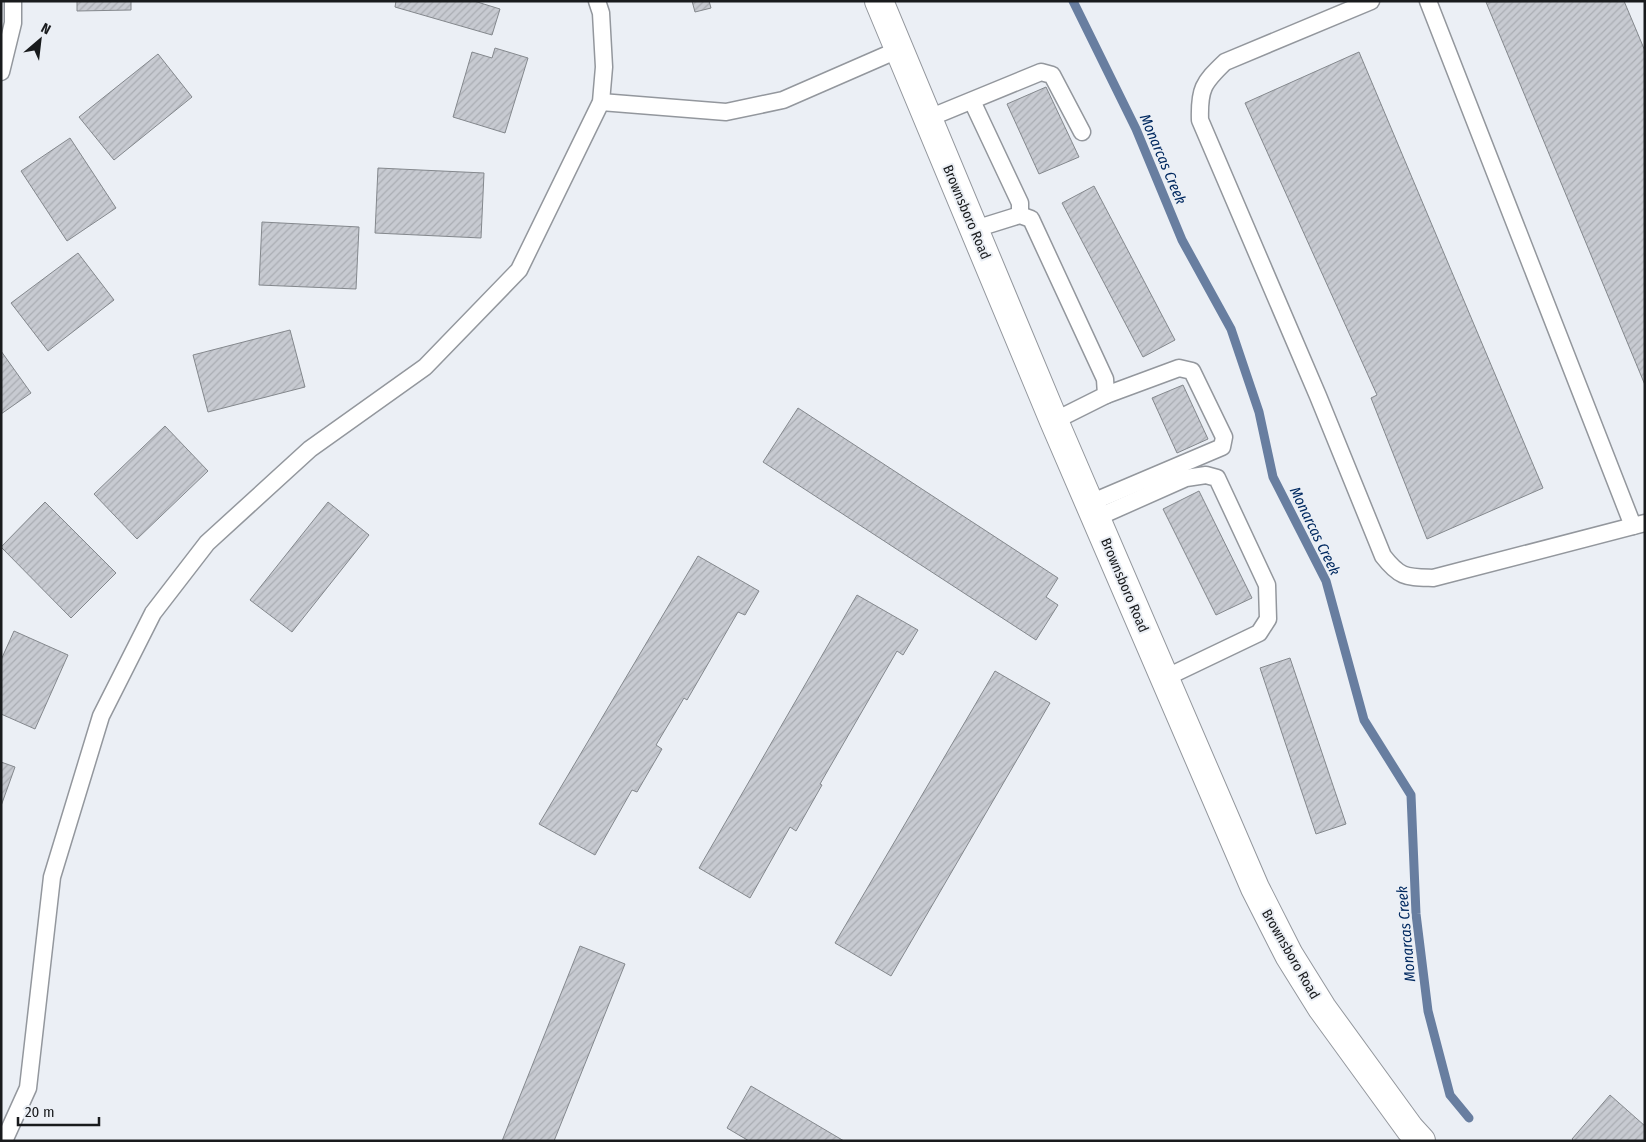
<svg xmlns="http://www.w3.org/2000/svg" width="1646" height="1142" viewBox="0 0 1646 1142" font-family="'Fira Sans Condensed',sans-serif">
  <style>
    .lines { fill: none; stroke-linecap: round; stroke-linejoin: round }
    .stream { stroke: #687ea0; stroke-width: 9 }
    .building { fill: url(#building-hatch); stroke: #84888d }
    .service-casing { stroke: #93979d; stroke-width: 19 }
    .minor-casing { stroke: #93979d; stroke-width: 30 }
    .service { stroke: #fff; stroke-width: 16 }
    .minor { stroke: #fff; stroke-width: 28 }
    .labels { text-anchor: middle; stroke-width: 4; stroke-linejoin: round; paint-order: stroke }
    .street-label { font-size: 14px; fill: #191b1d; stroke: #ebeff5 }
    .water-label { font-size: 15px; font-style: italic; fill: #012960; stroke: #ebeff5 }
  </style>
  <defs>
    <pattern id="building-hatch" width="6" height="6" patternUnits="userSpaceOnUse" patternTransform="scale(1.25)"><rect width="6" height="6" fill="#c7cad1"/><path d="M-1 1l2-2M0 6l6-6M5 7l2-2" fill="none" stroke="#aaadb3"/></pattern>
  </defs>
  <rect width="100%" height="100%" fill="#ebeff5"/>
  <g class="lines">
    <polyline class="stream" points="1073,1 1136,129 1182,240 1231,329 1259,412 1273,477 1326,581 1364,720 1411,795 1416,914 1428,1011 1450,1095 1469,1118"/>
  </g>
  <g class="building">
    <polygon points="77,1 131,1 131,10 77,11"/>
    <polygon points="396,1 474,1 500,9 492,35 395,7"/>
    <polygon points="692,1 709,1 711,8 695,12"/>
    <polygon points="1624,1 1645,51 1645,385 1486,2"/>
    <polygon points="495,48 528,58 505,133 453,117 472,52 492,58"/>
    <polygon points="1359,52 1543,488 1427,539 1371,398 1377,395 1245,103"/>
    <polygon points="158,54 192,97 114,160 79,117"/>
    <polygon points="1046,87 1079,157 1039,174 1007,104"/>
    <polygon points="70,138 116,208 67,241 21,171"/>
    <polygon points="378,168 484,173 481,238 375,233"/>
    <polygon points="1094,186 1175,340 1143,357 1062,203"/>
    <polygon points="262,222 359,227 356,289 259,285"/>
    <polygon points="78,253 114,300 48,351 11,303"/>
    <polygon points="290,330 305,387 208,412 193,355"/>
    <polygon points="1,351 31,393 1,414"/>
    <polygon points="1183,385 1208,439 1177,453 1152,398"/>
    <polygon points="798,408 1058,578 1046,597 1058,605 1036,640 763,462"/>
    <polygon points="165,426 208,471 137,539 94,494"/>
    <polygon points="1199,491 1252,598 1216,615 1163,509"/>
    <polygon points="45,502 116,573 71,618 1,547"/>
    <polygon points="328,502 369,535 292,632 250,600"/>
    <polygon points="698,556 759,591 745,615 738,612 687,700 684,698 656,745 662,749 637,792 632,790 595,855 539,824"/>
    <polygon points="857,595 918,630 903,655 897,651 820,784 822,785 796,831 790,827 750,898 699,868"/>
    <polygon points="14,631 68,655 35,729 1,714 1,660"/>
    <polygon points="1290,658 1346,824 1316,834 1260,668"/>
    <polygon points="995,671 1050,703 891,976 835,943"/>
    <polygon points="1,762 15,767 1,806"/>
    <polygon points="580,946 625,964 554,1141 502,1141"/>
    <polygon points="751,1086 844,1141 749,1141 727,1128"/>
    <polygon points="1610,1095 1645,1126 1645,1141 1574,1141 1572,1139"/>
  </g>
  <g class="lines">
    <g class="service-casing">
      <g id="service">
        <path d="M 1371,1 L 1225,62 C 1203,83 1199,89 1200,120 L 1318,396 L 1383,556 C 1400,578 1406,577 1433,578 L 1645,523"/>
        <polyline points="1428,1 1633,526"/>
        <polyline points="1,72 13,23 13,1"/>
        <polyline points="972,101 1020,203 1020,215"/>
        <polyline points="601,102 726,112 783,100 900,49"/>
        <polyline points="929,118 1041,72 1052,75 1082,132"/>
        <polyline points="975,229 1020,215 1031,219 1105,379 1106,395 1054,421"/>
        <polyline points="1090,503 1222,447 1224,437 1192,371 1179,368 1106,395"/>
        <polyline points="1096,518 1186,478 1206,475 1217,478 1267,585 1268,619 1259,633 1165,678"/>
        <polyline points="4,1141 28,1088 52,877 101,716 153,613 207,543 310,449 425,367 519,270 601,102 604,67 601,13 597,1"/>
      </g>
    </g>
    <g class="minor-casing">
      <polyline id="minor" points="879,1 1054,421 1255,888 1289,955 1322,1008 1410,1129 1421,1141"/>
    </g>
    <use href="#service" class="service"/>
    <use href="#minor" class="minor"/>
  </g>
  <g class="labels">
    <g class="street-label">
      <text transform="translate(967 212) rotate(67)" y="5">Brownsboro Road</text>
      <text transform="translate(1125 585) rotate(67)" y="5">Brownsboro Road</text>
      <text transform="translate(1291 954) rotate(60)" y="5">Brownsboro Road</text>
    </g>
    <g class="water-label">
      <text transform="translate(1163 159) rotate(67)" y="5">Monarcas Creek</text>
      <text transform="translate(1315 531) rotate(64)" y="5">Monarcas Creek</text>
      <text transform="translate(1406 934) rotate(-95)" y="5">Monarcas Creek</text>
    </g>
  </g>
  <rect width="1646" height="1142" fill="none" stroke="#191b1d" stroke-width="5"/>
  <g transform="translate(40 40) rotate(28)" stroke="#ebeff5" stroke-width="4" paint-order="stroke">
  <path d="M0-4L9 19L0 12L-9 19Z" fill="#191b1d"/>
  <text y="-8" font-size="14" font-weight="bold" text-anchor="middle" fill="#191b1d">N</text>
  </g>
  <path d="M18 1117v8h81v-8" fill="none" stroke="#191b1d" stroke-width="2.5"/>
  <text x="25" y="1117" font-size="15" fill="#191b1d" stroke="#ebeff5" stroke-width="4" paint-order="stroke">20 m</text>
</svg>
